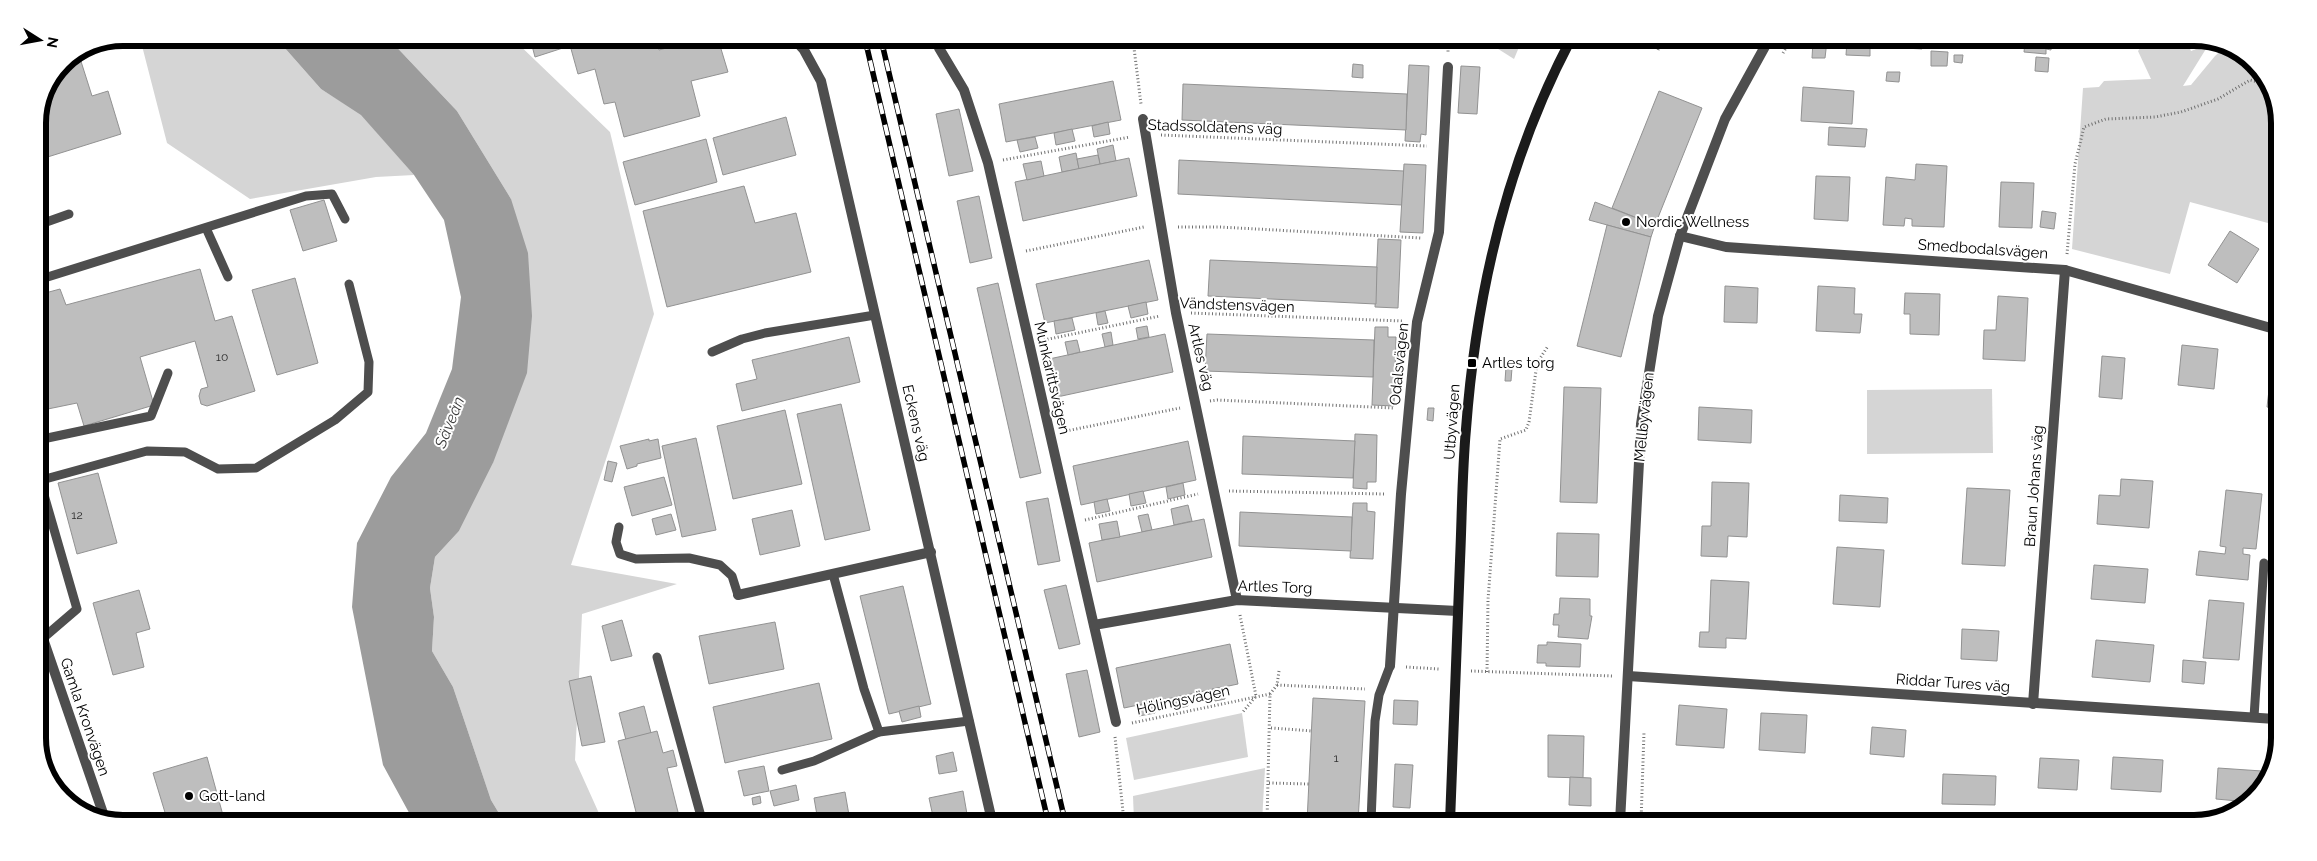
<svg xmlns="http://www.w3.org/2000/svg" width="2317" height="861" viewBox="0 0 2317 861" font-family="Raleway,sans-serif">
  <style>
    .green { fill: #d5d5d5 }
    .water { fill: #9c9c9c }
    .building { fill: #bebebe; stroke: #929292 }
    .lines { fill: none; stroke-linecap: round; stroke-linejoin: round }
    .path { stroke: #707070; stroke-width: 3; stroke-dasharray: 1 2.5; stroke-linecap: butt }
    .service { stroke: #4e4e4e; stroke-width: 9 }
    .minor { stroke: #4e4e4e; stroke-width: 10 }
    .secondary { stroke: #1b1b1b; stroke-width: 10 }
    .rail-casing { stroke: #000; stroke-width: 5.5 }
    .rail { stroke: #fff; stroke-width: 4; stroke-dasharray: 11; stroke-linecap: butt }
    .poi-dot { fill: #000; stroke: #fff; stroke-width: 2 }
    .labels { text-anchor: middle; stroke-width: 4; stroke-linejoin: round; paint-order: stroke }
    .number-label { font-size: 12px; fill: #303030 }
    .street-label { font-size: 15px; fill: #000; stroke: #fff }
    .poi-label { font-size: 15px; fill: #000; stroke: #fff; text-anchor: start }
    .water-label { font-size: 16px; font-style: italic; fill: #3d3d3d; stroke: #fff }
    .rim { fill: none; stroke: #000; stroke-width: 6 }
  </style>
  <rect width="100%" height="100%" fill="#fff"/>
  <g class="green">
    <polygon points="140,38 276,38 321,89 361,114 414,175 376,177 250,199 167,143"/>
    <polygon points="388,38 512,38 610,132 654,314 571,565 677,584 582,614 575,760 602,820 503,820 491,800 453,687 432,651 434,617 430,588 435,557 459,531 493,463 511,199 457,111"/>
    <polygon points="1484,40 1522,40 1514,59"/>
    <polygon points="2150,42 2187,42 2191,51 2209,44 2183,86 2191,85 2215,56 2226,46 2262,71 2279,117 2279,226 2190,202 2170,274 2072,249 2083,88 2099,87 2104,81 2151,79 2138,51 2144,43"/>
    <polygon points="1992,389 1993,453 1867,454 1867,390"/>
    <polygon points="1242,713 1248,757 1134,780 1126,738"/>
    <polygon points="1265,768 1262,822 1134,821 1133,796"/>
  </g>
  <polygon class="water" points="276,38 388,38 457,111 511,199 528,253 532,316 527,373 493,463 459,531 435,557 430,588 434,617 432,651 453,687 491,800 503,820 413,820 383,765 352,607 357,543 391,477 426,433 452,369 461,297 444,220 414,175 361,115 321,89"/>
  <g class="building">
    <polygon points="530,38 564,38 566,47 535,57"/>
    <polygon points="568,38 656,39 659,50 700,39 718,39 728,72 691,81 700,116 624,137 615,102 604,104 595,69 578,74"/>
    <polygon points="1813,41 1827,41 1825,58 1812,58"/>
    <polygon points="1847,41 1923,41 1922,49 1870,46 1870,56 1846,55"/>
    <polygon points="2025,42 2061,42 2052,42 2051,50 2046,49 2046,54 2024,52"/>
    <polygon points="1931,51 1948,52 1947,66 1931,66"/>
    <polygon points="78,52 92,96 108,91 121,134 38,160 38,118 63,62"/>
    <polygon points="1954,55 1963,55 1962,63 1954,62"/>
    <polygon points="2036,57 2049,58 2048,72 2035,71"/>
    <polygon points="1353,64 1363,65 1363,78 1352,77"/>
    <polygon points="1409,65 1429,66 1426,135 1421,134 1420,142 1405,141"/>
    <polygon points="1461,66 1480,67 1477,114 1458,113"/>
    <polygon points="1887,72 1900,72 1899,82 1886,81"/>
    <polygon points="1113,81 1121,120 1006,142 999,104"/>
    <polygon points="1183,84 1407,94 1406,130 1182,120"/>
    <polygon points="1803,87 1854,91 1852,124 1801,121"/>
    <polygon points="1659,91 1702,108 1655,225 1612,208"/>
    <polygon points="959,109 973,171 949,176 936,114"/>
    <polygon points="786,117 796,155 723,175 713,138"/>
    <polygon points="1108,122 1110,134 1094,137 1092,126"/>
    <polygon points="1829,127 1867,129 1865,147 1828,145"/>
    <polygon points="1072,129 1075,141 1056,145 1054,133"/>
    <polygon points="1035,137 1038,148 1020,152 1017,140"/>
    <polygon points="706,139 717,182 635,205 623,162"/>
    <polygon points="1113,145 1116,161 1100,164 1097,149"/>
    <polygon points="1076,153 1079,169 1062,172 1059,157"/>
    <polygon points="1098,155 1100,164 1079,169 1077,159"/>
    <polygon points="1129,158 1137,196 1023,221 1015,182"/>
    <polygon points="1179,160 1404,171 1402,205 1178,194"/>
    <polygon points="1041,161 1044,176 1027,180 1023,164"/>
    <polygon points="1404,164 1426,165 1423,233 1400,232"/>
    <polygon points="1916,164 1947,166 1944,227 1912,226 1912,219 1905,218 1904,226 1883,225 1886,177 1915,180"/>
    <polygon points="1816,176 1850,177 1848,221 1814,219"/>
    <polygon points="2001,182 2034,183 2032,228 1999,227"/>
    <polygon points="744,186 755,223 796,213 811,272 667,307 643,211"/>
    <polygon points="979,196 992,258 970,263 957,201"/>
    <polygon points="324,200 337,241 303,251 290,210"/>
    <polygon points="1595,202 1655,225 1651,237 1589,220"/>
    <polygon points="2042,211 2056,213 2054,229 2040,227"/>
    <polygon points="1607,225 1651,237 1621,357 1577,346"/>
    <polygon points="2230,231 2259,249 2237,283 2208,265"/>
    <polygon points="1378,239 1401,240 1398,308 1375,307"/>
    <polygon points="1149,260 1158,300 1045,323 1036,284"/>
    <polygon points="1210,260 1377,267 1376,304 1208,296"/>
    <polygon points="200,269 215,321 232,316 255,391 207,406 201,404 199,396 201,389 208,387 195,341 140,357 154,405 84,426 77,403 38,411 38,295 60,289 66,305"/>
    <polygon points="295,278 318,363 277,375 252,290"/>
    <polygon points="998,283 1041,473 1020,478 977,288"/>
    <polygon points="1725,286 1758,288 1757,323 1724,322"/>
    <polygon points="1818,286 1855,288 1854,314 1862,314 1860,333 1816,331"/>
    <polygon points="1905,293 1940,294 1939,335 1910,334 1910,314 1904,314"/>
    <polygon points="1998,296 2028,298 2025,361 1983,359 1984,330 1996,330"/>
    <polygon points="1146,302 1148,314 1131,318 1128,306"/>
    <polygon points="1105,311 1108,323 1098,325 1096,313"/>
    <polygon points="1072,318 1075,330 1056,334 1054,321"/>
    <polygon points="1147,326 1149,337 1138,339 1136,328"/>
    <polygon points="1375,327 1388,327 1388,337 1396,337 1394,406 1372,405"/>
    <polygon points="1111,332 1113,345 1105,347 1102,334"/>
    <polygon points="1165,334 1173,372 1057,397 1049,359"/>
    <polygon points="1207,334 1374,340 1373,377 1205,371"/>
    <polygon points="849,337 860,382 742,411 736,384 757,379 752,360"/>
    <polygon points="1077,340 1080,352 1068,355 1065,342"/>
    <polygon points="2182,345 2218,349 2214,389 2178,385"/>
    <polygon points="2102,356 2125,358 2122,399 2099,397"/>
    <polygon points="2272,365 2278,366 2277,409 2267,407"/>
    <polygon points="1506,367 1512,368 1511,381 1505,381"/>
    <polygon points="1564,387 1601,388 1597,503 1560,502"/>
    <polygon points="841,404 870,530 825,540 797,414"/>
    <polygon points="1699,407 1752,410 1751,443 1698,440"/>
    <polygon points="1428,408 1434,408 1433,421 1427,420"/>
    <polygon points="785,410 802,484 733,499 717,426"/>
    <polygon points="1355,434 1377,435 1376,482 1367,482 1367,489 1353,488"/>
    <polygon points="1243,436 1355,441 1353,478 1242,474"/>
    <polygon points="696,438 716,530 682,537 662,446"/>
    <polygon points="649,439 649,441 658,439 661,458 637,464 637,466 627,469 620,446"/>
    <polygon points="1188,441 1196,480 1081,505 1073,466"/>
    <polygon points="608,461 617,463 612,482 604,480"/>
    <polygon points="98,473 117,543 77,554 58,483"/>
    <polygon points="664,477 672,505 632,516 624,487"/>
    <polygon points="2121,479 2153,481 2149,528 2097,524 2099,495 2120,496"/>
    <polygon points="1712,482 1749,483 1747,537 1728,536 1727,557 1701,556 1702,526 1711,526"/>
    <polygon points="1183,483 1185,495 1168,499 1166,487"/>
    <polygon points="1967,488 2010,490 2005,566 1962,564"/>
    <polygon points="2226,490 2262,494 2256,549 2243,548 2243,554 2250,555 2248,580 2196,575 2199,551 2225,554 2226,547 2220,546"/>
    <polygon points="1143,491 1146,503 1131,506 1129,494"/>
    <polygon points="1840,495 1888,498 1887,523 1839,521"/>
    <polygon points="1048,498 1060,561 1038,565 1026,502"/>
    <polygon points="1107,499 1110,511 1096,514 1094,502"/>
    <polygon points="1353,503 1367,503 1367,511 1375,512 1373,559 1350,558"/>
    <polygon points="1188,505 1192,521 1174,525 1171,509"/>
    <polygon points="792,510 800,546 760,555 752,519"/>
    <polygon points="1240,512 1352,517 1351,551 1239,546"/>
    <polygon points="671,514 676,530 656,535 652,519"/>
    <polygon points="1148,514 1152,530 1142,532 1138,516"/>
    <polygon points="1204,519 1212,557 1097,582 1089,543"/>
    <polygon points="1117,521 1120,537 1102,540 1099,524"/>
    <polygon points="1557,533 1599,534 1598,577 1556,576"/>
    <polygon points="1837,547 1884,550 1880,607 1833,604"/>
    <polygon points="2094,565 2148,569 2145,603 2091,599"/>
    <polygon points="1711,580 1749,582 1746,639 1726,638 1726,648 1699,647 1700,632 1709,632"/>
    <polygon points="1066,585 1080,644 1059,649 1044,590"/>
    <polygon points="903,586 931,704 889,714 860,596"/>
    <polygon points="139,590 150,629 136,633 144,667 113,675 93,603"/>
    <polygon points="1560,598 1590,599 1590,616 1592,616 1588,639 1558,637 1559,625 1553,625 1554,614 1559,614"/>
    <polygon points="2209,600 2244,603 2239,660 2203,658"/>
    <polygon points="622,620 632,656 611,661 602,626"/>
    <polygon points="775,622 784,669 709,684 699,636"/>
    <polygon points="1962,629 1999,631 1997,661 1961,659"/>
    <polygon points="2096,640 2154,645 2150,682 2092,677"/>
    <polygon points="1547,642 1581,644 1580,667 1546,666 1546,663 1537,663 1538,645 1547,645"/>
    <polygon points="1230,644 1238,684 1124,708 1116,668"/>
    <polygon points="2183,660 2206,662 2204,684 2182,682"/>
    <polygon points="1087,670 1100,732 1079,737 1066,674"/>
    <polygon points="591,676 605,742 582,746 569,681"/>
    <polygon points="819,683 832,739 725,763 713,707"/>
    <polygon points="1222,687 1225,699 1215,701 1212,689"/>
    <polygon points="1185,695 1188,706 1176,709 1173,698"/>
    <polygon points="1313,698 1365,701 1358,822 1307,822"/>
    <polygon points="1394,700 1418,701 1417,725 1393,724"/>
    <polygon points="1153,702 1155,713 1139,716 1137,705"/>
    <polygon points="1679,705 1727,709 1724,748 1676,745"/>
    <polygon points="644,706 651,733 626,740 619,713"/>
    <polygon points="919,706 921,717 902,722 899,711"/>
    <polygon points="1761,713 1807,715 1805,753 1759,750"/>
    <polygon points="1872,727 1906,730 1904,757 1870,754"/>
    <polygon points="657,731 663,753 673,750 677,766 667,768 680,820 638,820 618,741"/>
    <polygon points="1548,735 1584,736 1583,778 1548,777"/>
    <polygon points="953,752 957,771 939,774 936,756"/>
    <polygon points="207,757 224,819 167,819 153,773"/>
    <polygon points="2113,757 2163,760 2161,792 2111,789"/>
    <polygon points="2040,758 2079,760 2077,790 2038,788"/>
    <polygon points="1395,764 1413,765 1410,808 1393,807"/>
    <polygon points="764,766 769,791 744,796 738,771"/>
    <polygon points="2218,768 2262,771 2261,785 2249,802 2216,799"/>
    <polygon points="1943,774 1996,776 1995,805 1942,804"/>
    <polygon points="1570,777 1591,778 1591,806 1569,805"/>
    <polygon points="796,785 799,800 774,806 770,791"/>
    <polygon points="963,791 968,820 934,821 929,798"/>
    <polygon points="845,792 850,821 818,821 814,798"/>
    <polygon points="760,796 761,803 753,805 752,798"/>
  </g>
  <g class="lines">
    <g class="path">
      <polyline points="1133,40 1141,104"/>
      <polyline points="1448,40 1448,52"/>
      <polyline points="1658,50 1662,41"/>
      <polyline points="1783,53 1790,41"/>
      <polyline points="1161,135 1427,146"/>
      <polyline points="1003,160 1130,137"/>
      <polyline points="1178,227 1220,227 1421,238"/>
      <polyline points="1026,251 1144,227"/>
      <polyline points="2067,254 2075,164 2084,127 2106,119 2155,117 2181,112 2218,99 2250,80 2267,84"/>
      <polyline points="1191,313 1402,321"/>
      <polyline points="1044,340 1160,316"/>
      <polyline points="1210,401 1217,400 1394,408"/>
      <polyline points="1066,431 1180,408"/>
      <polyline points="1229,491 1385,494"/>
      <polyline points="1085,520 1198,494"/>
      <polyline points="1240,615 1256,696 1242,713"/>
      <polyline points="1406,667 1439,669"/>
      <polyline points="1471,671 1612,676"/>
      <polyline points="1487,672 1488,600 1500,439 1526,430 1529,422 1537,363 1548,346"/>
      <polyline points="1277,685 1365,689"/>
      <polyline points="1270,694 1277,685 1279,671"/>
      <polyline points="1132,723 1270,694 1267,822"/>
      <polyline points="1271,728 1312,731"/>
      <polyline points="1115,737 1124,821"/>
      <polyline points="1269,783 1309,784"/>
      <polyline points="1641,822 1644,732"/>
    </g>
    <g class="service">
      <polyline points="38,225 69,214"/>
      <polyline points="206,228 228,277"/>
      <polyline points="38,280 306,196 332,194 345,219"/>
      <polyline points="712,352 742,339 765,333 875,315"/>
      <polyline points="38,440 151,416 168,373"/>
      <polyline points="38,481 147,451 185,452 218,469 256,468 335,420 368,392 369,362 349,284"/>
      <polyline points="40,481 77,609 42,639"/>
      <polyline points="619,527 616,542 620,554 636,559 689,558 720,565 732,576 738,595"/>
      <polyline points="833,574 864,689 879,732 969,721"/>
      <polyline points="657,657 702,820"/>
      <polyline points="2254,717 2264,563"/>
      <polyline points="782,770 814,761 879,732"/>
      <polyline points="1371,822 1375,721 1379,695 1390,666"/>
    </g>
    <g class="minor">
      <polyline points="794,39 804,50 821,81 992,821"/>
      <polyline points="939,48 964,90 988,163 1116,722"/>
      <polyline points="1143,119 1176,313 1237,600"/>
      <polyline points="1680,236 1726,247 2065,270 2278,330"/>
      <polyline points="738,595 931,552"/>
      <polyline points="38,624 105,819"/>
      <polyline points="1094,625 1237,600 1458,611"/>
      <polyline points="1390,666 1401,494 1417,322 1439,232 1448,67"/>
      <polyline points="1628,676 2275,719"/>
      <polyline points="2033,704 2065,270"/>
      <polyline points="1620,822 1641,424 1658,316 1680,236 1725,119 1768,41"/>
    </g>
    <path class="secondary" d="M 1450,822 C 1453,735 1456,648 1460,561 C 1462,517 1462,473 1466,429 C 1476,294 1507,161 1570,41"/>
    <g class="rail-casing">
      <g id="rail">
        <polyline points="865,39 1048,821"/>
        <polyline points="881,39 1065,821"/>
      </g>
    </g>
    <use href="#rail" class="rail"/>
  </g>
  <g class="poi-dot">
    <circle cx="1626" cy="222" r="5"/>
    <rect x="1467" y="358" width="10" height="10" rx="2.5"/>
    <circle cx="189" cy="796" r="5"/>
  </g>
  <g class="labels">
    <g class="number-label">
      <text x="222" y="361">10</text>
      <text x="77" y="519">12</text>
      <text x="1336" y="762">1</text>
    </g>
    <g class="street-label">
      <text transform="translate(1215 127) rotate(2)" y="5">Stadssoldatens väg</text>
      <text transform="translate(1983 249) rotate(4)" y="5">Smedbodalsvägen</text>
      <text transform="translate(1237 305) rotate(2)" y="5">Vändstensvägen</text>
      <text transform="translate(1201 357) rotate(77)" y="5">Artles väg</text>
      <text transform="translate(1399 364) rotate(-84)" y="5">Odalsvägen</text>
      <text transform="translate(1052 378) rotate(77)" y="5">Munkarittsvägen</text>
      <text transform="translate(1644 417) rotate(-84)" y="5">Mellbyvägen</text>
      <text transform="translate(1452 422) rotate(-86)" y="5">Utbyvägen</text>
      <text transform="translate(916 423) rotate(77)" y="5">Eckens väg</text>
      <text transform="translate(2034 486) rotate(-86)" y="5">Braun Johans väg</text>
      <text transform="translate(1275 587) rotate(2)" y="5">Artles Torg</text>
      <text transform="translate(1953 683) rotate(4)" y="5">Riddar Tures väg</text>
      <text transform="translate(1183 700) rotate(-12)" y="5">Hölingsvägen</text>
      <text transform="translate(85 717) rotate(71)" y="5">Gamla Kronvägen</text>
    </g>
    <g class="poi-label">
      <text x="1636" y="227">Nordic Wellness</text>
      <text x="1482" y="368">Artles torg</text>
      <text x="199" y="801">Gott-land</text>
    </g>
    <g class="water-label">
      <text transform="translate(449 422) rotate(-68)" y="6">Säveån</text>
    </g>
  </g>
  <path d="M0 0H2317V861H0ZM123 46H2194A77 77 0 0 1 2271 123V738A77 77 0 0 1 2194 815H123A77 77 0 0 1 46 738V123A77 77 0 0 1 123 46Z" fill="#fff" fill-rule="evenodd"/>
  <path class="rim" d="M123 46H2194A77 77 0 0 1 2271 123V738A77 77 0 0 1 2194 815H123A77 77 0 0 1 46 738V123A77 77 0 0 1 123 46Z"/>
  <g transform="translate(40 40) rotate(101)" stroke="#ffffff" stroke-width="4" paint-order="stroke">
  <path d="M0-4L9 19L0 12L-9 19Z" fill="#000000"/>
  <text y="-8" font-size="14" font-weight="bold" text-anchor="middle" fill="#000000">N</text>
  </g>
</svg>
